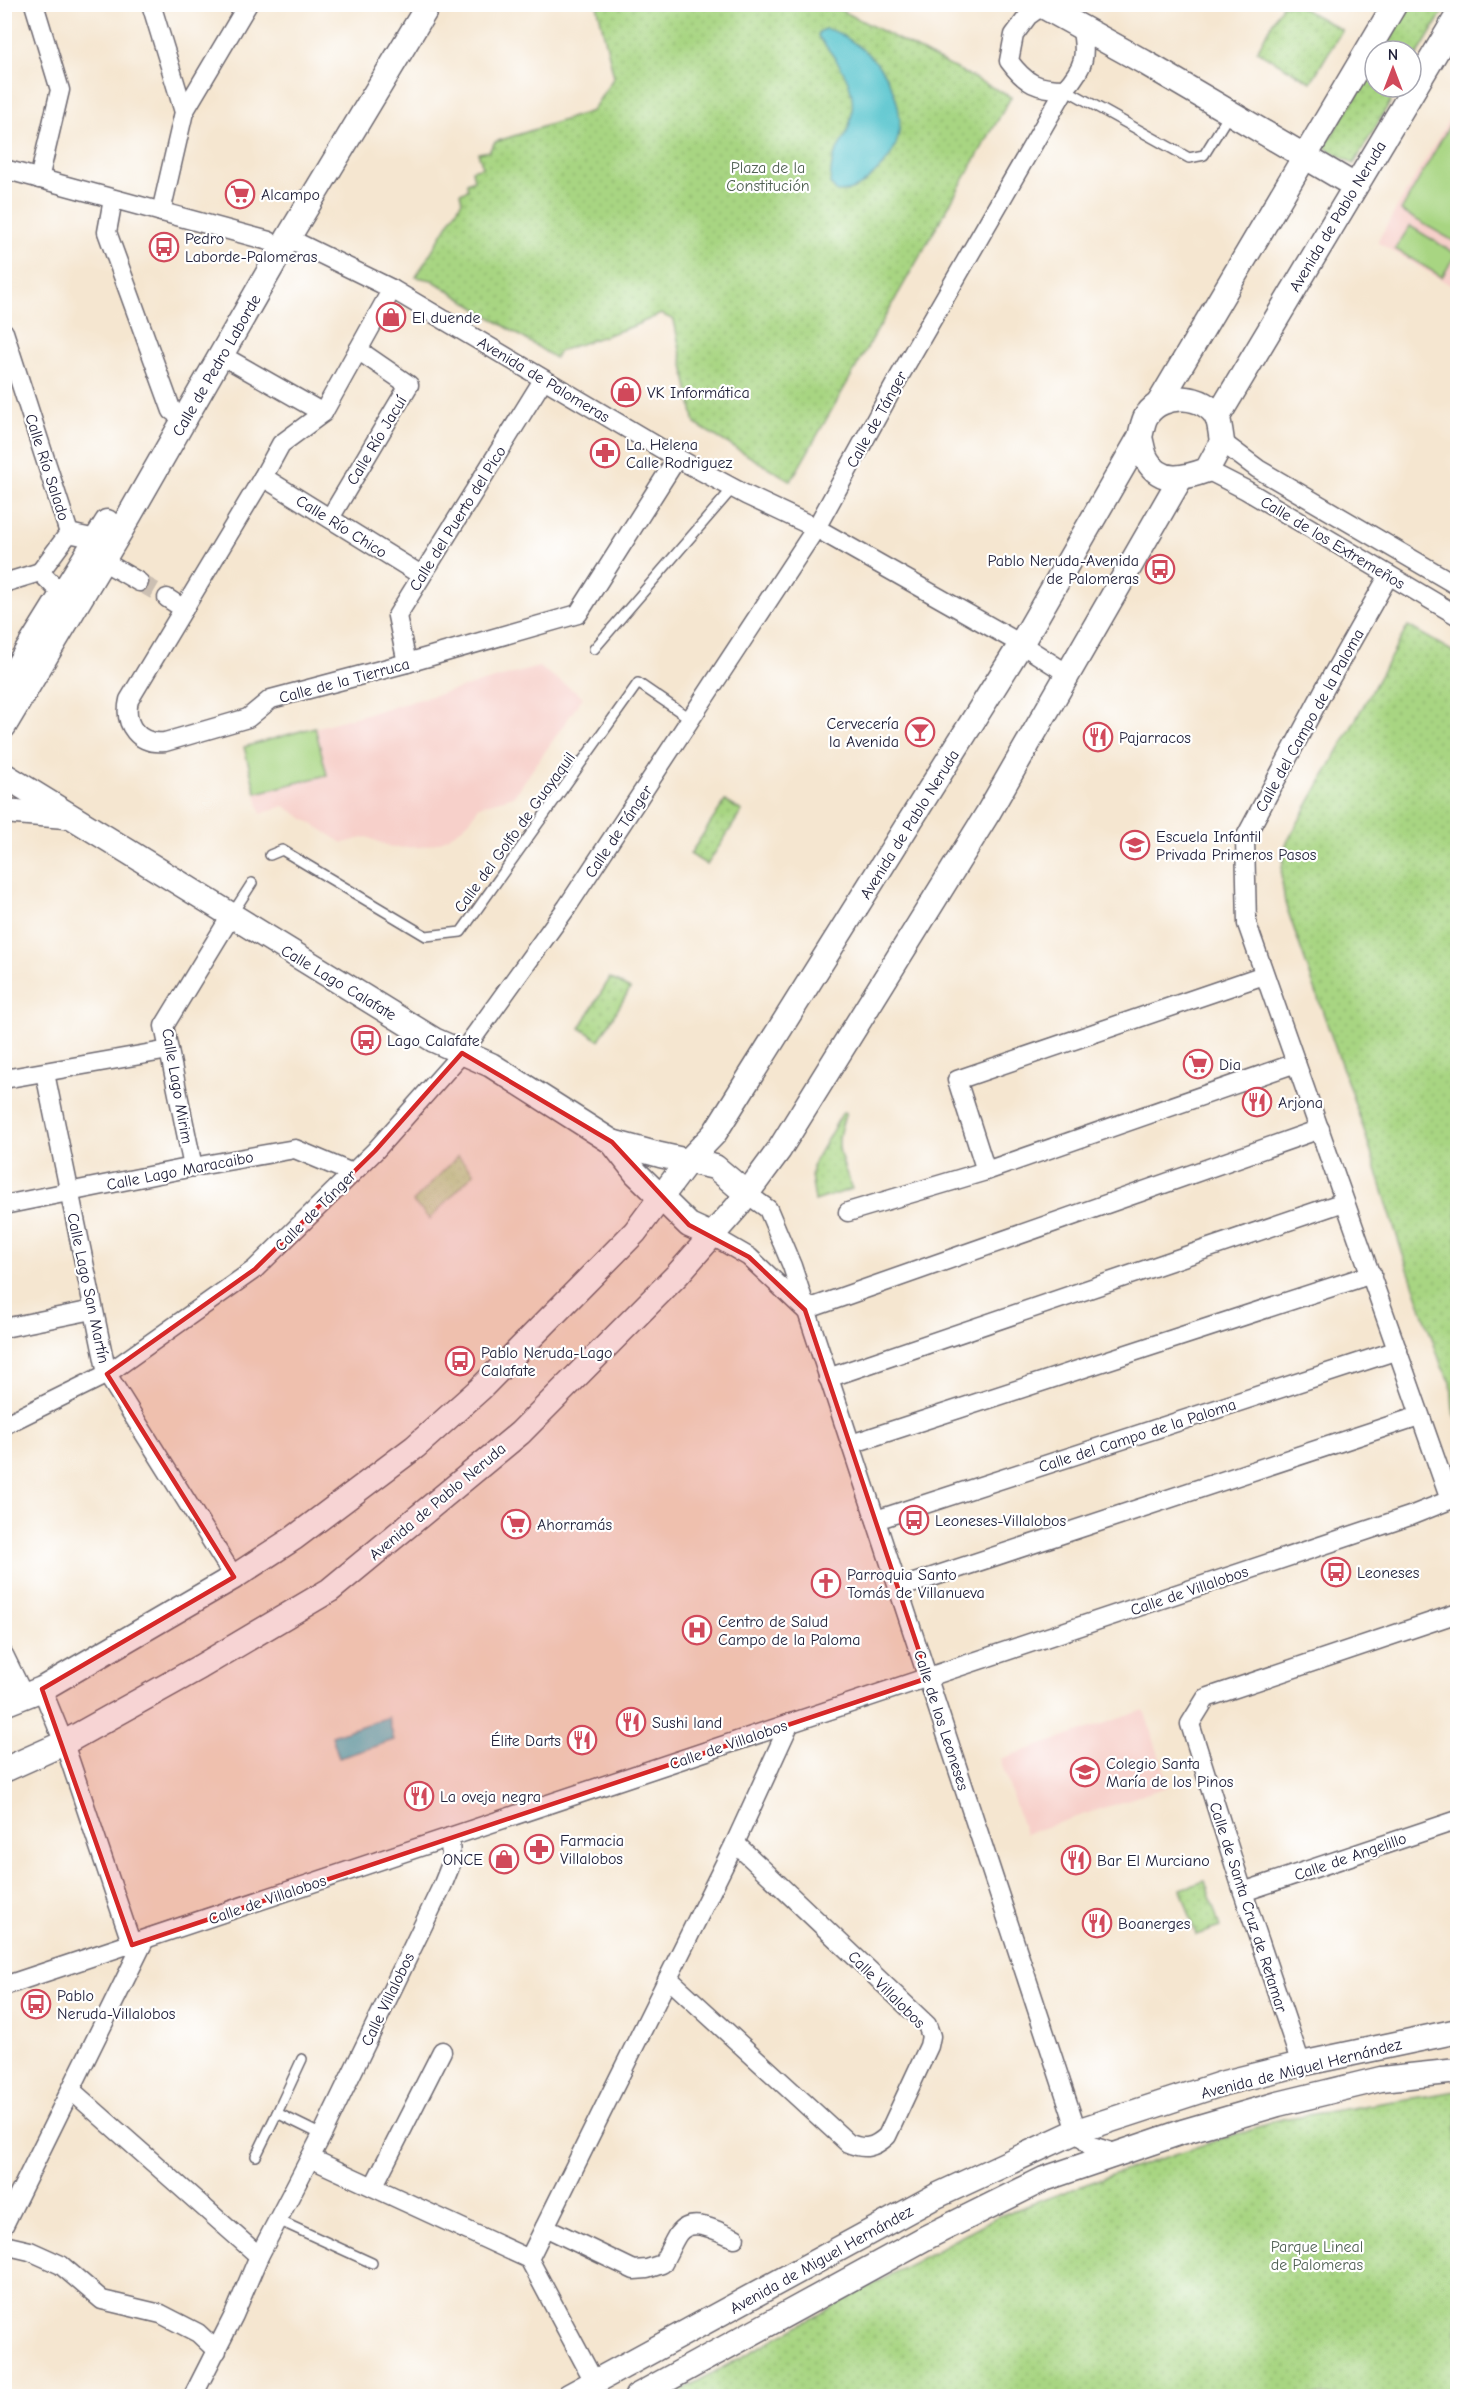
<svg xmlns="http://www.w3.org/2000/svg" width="1462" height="2401" viewBox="0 0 1462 2401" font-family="'Comic Neue',sans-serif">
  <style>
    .built { fill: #f7d0ca }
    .green { fill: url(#green-dots); stroke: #657c5e; stroke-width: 1.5 }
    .pitch { fill: #a8d582; stroke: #657c5e; stroke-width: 1.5 }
    .water { fill: #58c5ce; stroke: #3d7484; stroke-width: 1.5 }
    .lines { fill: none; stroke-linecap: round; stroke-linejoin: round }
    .street-tunnel { stroke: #cbbfb2; stroke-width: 18; stroke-dasharray: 18 9; stroke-linecap: butt }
    .lane-casing { stroke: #6c676f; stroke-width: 12 }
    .street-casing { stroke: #6c676f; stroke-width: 21 }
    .secondary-casing { stroke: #6c676f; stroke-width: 27 }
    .lane { stroke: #fff; stroke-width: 9 }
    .street { stroke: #fff; stroke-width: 18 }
    .secondary { stroke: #fff; stroke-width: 24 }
    .marked { fill: #d62828; fill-opacity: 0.2; stroke: #d62828; stroke-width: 4.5; stroke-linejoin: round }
    .labels { text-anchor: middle; stroke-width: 4.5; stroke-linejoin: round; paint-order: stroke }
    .park-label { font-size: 16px; fill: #516154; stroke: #fff }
    .poi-label { font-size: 16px; fill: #22223b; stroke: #fff; text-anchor: start }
    .street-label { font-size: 16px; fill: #22223b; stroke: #fff }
  </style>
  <defs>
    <pattern id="green-dots" width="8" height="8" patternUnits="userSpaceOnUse" patternTransform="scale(1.5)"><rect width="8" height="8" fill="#a8d582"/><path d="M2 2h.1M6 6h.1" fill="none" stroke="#90b771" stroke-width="1.8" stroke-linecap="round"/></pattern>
  </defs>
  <rect width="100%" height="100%" fill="#fff"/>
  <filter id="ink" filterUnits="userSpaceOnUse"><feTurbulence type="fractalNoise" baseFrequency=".0167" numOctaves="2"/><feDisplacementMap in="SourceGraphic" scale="12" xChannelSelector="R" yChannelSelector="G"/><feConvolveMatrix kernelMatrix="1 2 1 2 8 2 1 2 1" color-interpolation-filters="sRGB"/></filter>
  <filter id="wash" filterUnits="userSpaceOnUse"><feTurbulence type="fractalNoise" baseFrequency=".008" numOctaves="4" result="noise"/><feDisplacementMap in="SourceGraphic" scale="24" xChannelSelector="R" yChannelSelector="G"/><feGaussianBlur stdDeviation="1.35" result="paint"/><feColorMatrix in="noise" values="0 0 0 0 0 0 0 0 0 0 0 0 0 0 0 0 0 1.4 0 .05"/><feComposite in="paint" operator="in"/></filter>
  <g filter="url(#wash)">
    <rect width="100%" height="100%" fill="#f5e6d0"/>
    <g class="built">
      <polygon points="1457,106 1457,289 1377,242"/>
      <polygon points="539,667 583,697 514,796 479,806 471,819 458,831 440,842 421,847 393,848 367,837 343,843 284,806 261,814 244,747"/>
      <polygon points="1144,1710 1169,1786 1025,1834 1000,1759"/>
    </g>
    <g class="green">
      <polygon points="597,5 831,5 1011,97 791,481 695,424 674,320 661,314 631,327 559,351 555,358 432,280 416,277 462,201 460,193 468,190 467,183 474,180 472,170 483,167 478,153 489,151 495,142 592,111 614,77"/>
      <polygon points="1282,5 1296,5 1342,30 1311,82 1257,51"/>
      <polygon points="1410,5 1447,5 1411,66 1411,51 1384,51"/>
      <polygon points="1375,67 1375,87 1399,87 1354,164 1324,147"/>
      <polygon points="1408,626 1457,654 1457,1419 1453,1409 1451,1382 1442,1367 1402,1252 1364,1130 1285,903 1281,874 1286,844"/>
      <polygon points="725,801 742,811 707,865 690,854"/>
      <polygon points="610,978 630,989 599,1040 580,1028"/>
      <path d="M 843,1112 L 846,1113 C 832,1148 841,1156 852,1189 L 815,1201 L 811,1175 L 813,1164 Z"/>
      <polygon points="458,1156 474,1173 430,1219 413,1202"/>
      <polygon points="1205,1881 1220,1927 1196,1935 1181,1889"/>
      <polygon points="1457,2091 1457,2396 671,2396 996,2217 1111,2175 1282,2119"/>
    </g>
    <g class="pitch">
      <polygon points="1457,112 1458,243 1457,243 1401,211"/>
      <polygon points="1410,226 1456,254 1442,277 1395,249"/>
      <polygon points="315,727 327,775 256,793 244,747"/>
    </g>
    <g class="water">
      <path d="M 825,29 C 837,30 849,39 858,46 C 891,69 915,122 888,159 C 885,164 880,168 876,172 C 863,185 855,192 837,192 L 830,184 C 831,171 831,160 838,148 C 841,143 845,138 847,132 C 863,91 842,67 818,36 L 819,32 Z"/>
      <polygon points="388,1717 394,1740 339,1758 332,1736"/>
    </g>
  </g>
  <g filter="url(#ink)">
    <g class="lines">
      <polyline class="street-tunnel" points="139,582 167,598"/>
      <g class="lane-casing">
        <g id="lane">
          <polyline points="1065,89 1189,158 1204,155 1230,113"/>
          <polyline points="594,649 733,488"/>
          <polyline points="270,855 282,850 426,936 461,932 638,683 692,720"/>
          <polyline points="232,914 252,883"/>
          <polyline points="277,2113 302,2059"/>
          <polyline points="256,2156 277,2113 322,2135"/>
          <polyline points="278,2220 372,2263"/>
        </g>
      </g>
      <g class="street-casing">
        <g id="street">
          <polyline points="34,4 60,90 39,179"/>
          <polyline points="151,4 184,112 161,212"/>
          <path d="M 1045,4 L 1028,16 L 1014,35 L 1009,61 C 1026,84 1037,89 1065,89 C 1085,66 1087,56 1081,26"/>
          <polyline points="184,112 248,4"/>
          <polyline points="4,169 269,241"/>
          <polyline points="113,199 107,232 172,411"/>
          <polyline points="288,238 392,289 677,458 746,495 816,528 1021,644 1068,674"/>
          <path d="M 392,289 L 323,413 L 281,444 L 263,477 L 129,700 C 123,725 139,745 165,742 L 248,718 L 271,699 L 407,663 L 578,614 L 677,458"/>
          <polyline points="4,332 69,533"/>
          <polyline points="221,355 323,413"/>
          <polyline points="1222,442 1258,469 1458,586"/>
          <polyline points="1207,470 1246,490 1458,616"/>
          <polyline points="263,477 421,575"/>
          <polyline points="330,518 409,385 358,350"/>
          <polyline points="103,561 139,582"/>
          <polyline points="1389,575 1325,688 1245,838 1247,924 1450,1500"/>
          <polyline points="4,583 40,572"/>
          <polyline points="62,594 40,572 69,533 96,539"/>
          <polyline points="167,598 184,609"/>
          <polyline points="407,663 397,616 543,380"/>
          <polyline points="45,1073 107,1374 234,1577"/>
          <polyline points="4,1079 169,1050"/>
          <polyline points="193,1167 164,1026 231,916"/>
          <polyline points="986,1171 957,1080 1264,975"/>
          <polyline points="747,1194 768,1209 792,1266 1077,2131 1089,2145 1115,2153"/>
          <polyline points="4,1205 193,1167 295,1149 352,1173"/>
          <polyline points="848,1212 986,1171 1296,1063"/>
          <polyline points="711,1235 749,1257 803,1308"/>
          <polyline points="805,1310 1320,1129"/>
          <polyline points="4,1328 93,1310"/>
          <polyline points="828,1378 1344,1202"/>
          <polyline points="4,1425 107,1374 255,1269 375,1151 462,1053 567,907 816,528 899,377 1065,89"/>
          <polyline points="851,1444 1372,1274"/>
          <polyline points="876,1520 1398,1350"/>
          <polyline points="899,1588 1419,1416"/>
          <polyline points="4,1655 24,1696"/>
          <polyline points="42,1689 64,1743 132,1945"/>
          <polyline points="1243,1892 1458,1820"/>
          <path d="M 668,1978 L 848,2143 C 864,2150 874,2148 887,2136 L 929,2046 L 931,2036 L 927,2025 L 735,1843"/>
          <polyline points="4,1986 1410,1516 1450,1500 1458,1490"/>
          <polyline points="1301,2064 1243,1892 1190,1724 1206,1698 1458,1613"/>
          <polyline points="71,2090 259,2256"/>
          <polyline points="310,2158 529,2259 735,1843 790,1723"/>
          <polyline points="373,2187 442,2051"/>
          <polyline points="4,2225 144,1941"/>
          <path d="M 545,2227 L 634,2270 L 647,2269 L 662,2264 C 668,2254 672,2243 678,2234 C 692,2215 718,2232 735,2238"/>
          <polyline points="4,2245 30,2251 61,2265 102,2300 161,2314 198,2333 217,2351"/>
          <polyline points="529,2259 595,2383"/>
          <polyline points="193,2396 234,2315 259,2256 322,2135 443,1884 451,1864 450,1837"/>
        </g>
      </g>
      <g class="secondary-casing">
        <g id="secondary">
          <polyline points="1039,4 1144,62 1355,186"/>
          <polyline points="1159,403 1395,4"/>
          <polyline points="1217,418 1458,15"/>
          <polyline points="4,688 107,522"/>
          <polyline points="4,726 121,530 288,238 429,4"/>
          <polyline points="4,775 434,1040 491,1065 612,1142 660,1155 715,1167 747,1194"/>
          <polyline points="4,811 65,816"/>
          <polyline points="612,1142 636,1173 689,1225 711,1235"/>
          <path d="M 4,1704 L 42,1689 L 234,1577 L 294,1538 L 415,1447 L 480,1389 L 635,1232 L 688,1161 L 714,1134 L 1021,644 L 1140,437 C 1142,430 1143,420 1147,415 C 1162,392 1206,393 1218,419 C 1220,426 1221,435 1222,442 L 1207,470 C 1185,478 1161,485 1147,460 C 1143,454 1142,444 1140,437"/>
          <polyline points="4,1770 64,1743 200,1667 330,1590 520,1433 677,1275 737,1207 779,1150 988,813 1180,479"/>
          <polyline points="569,2396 934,2197 1077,2131 1224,2083 1301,2064 1458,2031"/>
          <polyline points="637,2396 927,2237 1044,2179 1182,2132 1278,2104 1381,2079 1458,2071"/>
        </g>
      </g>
      <use href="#lane" class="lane"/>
      <use href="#street" class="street"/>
      <use href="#secondary" class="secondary"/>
    </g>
  </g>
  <path class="marked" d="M 462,1053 L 612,1142 L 689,1225 L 749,1257 L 805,1310 L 928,1678 L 132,1945 L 42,1689 L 234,1577 L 107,1374 L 255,1269 L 375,1151 Z"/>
  <defs>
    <g id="supermarket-ring" transform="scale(1.5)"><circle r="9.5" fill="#fff" stroke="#d1495b" stroke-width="1.5"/><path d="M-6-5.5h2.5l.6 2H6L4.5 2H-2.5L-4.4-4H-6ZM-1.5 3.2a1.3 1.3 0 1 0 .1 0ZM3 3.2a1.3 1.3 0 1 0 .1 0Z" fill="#d1495b"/></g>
    <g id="bus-ring" transform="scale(1.5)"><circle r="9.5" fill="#fff" stroke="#d1495b" stroke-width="1.5"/><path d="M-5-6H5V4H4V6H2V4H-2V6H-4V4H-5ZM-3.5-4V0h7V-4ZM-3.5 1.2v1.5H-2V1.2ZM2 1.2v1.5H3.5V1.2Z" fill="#d1495b"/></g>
    <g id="shop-ring" transform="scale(1.5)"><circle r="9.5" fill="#fff" stroke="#d1495b" stroke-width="1.5"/><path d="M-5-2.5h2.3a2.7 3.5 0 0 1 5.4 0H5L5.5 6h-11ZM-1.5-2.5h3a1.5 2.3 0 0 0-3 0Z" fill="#d1495b"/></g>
    <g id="pharmacy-ring" transform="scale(1.5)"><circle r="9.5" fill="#fff" stroke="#d1495b" stroke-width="1.5"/><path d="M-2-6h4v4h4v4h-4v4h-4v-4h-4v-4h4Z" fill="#d1495b"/></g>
    <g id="bar-ring" transform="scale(1.5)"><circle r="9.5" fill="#fff" stroke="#d1495b" stroke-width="1.5"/><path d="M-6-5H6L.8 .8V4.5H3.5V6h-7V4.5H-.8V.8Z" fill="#d1495b"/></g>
    <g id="restaurant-ring" transform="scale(1.5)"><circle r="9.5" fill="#fff" stroke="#d1495b" stroke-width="1.5"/><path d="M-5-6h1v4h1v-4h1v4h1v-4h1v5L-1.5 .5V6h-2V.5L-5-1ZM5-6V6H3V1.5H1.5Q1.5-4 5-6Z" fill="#d1495b"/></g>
    <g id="school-ring" transform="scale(1.5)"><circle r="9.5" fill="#fff" stroke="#d1495b" stroke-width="1.5"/><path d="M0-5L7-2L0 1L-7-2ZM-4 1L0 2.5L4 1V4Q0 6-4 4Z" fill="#d1495b"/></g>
    <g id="church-ring" transform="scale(1.5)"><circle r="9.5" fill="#fff" stroke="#d1495b" stroke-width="1.5"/><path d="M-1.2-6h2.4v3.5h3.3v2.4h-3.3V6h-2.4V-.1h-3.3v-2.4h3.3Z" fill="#d1495b"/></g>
    <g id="hospital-ring" transform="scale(1.5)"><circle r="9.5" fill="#fff" stroke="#d1495b" stroke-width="1.5"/><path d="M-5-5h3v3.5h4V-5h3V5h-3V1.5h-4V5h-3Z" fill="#d1495b"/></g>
  </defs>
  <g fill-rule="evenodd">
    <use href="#supermarket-ring" x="240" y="194"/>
    <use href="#bus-ring" x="164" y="247"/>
    <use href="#shop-ring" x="391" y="317"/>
    <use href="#shop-ring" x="626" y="392"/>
    <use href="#pharmacy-ring" x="605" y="453"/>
    <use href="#bus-ring" x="1160" y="569"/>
    <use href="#bar-ring" x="920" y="732"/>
    <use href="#restaurant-ring" x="1098" y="737"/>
    <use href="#school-ring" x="1135" y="845"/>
    <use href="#bus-ring" x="366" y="1040"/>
    <use href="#supermarket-ring" x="1198" y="1064"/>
    <use href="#restaurant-ring" x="1257" y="1102"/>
    <use href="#bus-ring" x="460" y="1361"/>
    <use href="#bus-ring" x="914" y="1520"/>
    <use href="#supermarket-ring" x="516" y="1524"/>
    <use href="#bus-ring" x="1336" y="1572"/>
    <use href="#church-ring" x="826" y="1583"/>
    <use href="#hospital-ring" x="697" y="1630"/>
    <use href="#restaurant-ring" x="631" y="1722"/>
    <use href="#restaurant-ring" x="582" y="1740"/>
    <use href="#school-ring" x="1085" y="1772"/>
    <use href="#restaurant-ring" x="419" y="1796"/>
    <use href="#pharmacy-ring" x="539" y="1849"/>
    <use href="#shop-ring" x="504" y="1859"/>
    <use href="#restaurant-ring" x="1076" y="1860"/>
    <use href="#restaurant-ring" x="1097" y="1923"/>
    <use href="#bus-ring" x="36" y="2004"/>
  </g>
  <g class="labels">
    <g class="park-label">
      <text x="768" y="173">Plaza de la<tspan x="768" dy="18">Constitución</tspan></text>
      <text x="1317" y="2252">Parque Lineal<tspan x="1317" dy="18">de Palomeras</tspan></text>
    </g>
    <g class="poi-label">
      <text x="261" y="200">Alcampo</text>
      <text x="185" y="244">Pedro<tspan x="185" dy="18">Laborde-Palomeras</tspan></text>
      <text x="412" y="323">El duende</text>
      <text x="647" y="398">VK Informática</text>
      <text x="626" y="450">La. Helena<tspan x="626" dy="18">Calle Rodriguez</tspan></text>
      <text x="1139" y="566" text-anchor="end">Pablo Neruda-Avenida<tspan x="1139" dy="18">de Palomeras</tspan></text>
      <text x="899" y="729" text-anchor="end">Cervecería<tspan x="899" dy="18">la Avenida</tspan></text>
      <text x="1119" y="743">Pajarracos</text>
      <text x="1156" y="842">Escuela Infantil<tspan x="1156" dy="18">Privada Primeros Pasos</tspan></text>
      <text x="387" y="1046">Lago Calafate</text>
      <text x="1219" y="1070">Dia</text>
      <text x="1278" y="1108">Arjona</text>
      <text x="481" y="1358">Pablo Neruda-Lago<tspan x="481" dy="18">Calafate</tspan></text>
      <text x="935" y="1526">Leoneses-Villalobos</text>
      <text x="537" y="1530">Ahorramás</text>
      <text x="1357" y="1578">Leoneses</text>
      <text x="847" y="1580">Parroquia Santo<tspan x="847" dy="18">Tomás de Villanueva</tspan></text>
      <text x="718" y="1627">Centro de Salud<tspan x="718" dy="18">Campo de la Paloma</tspan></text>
      <text x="652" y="1728">Sushi land</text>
      <text x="561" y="1746" text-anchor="end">Élite Darts</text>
      <text x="1106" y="1769">Colegio Santa<tspan x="1106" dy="18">María de los Pinos</tspan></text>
      <text x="440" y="1802">La oveja negra</text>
      <text x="560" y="1846">Farmacia<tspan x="560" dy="18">Villalobos</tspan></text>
      <text x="483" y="1865" text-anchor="end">ONCE</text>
      <text x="1097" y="1866">Bar El Murciano</text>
      <text x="1118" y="1929">Boanerges</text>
      <text x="57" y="2001">Pablo<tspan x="57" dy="18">Neruda-Villalobos</tspan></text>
    </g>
    <g class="street-label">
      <text transform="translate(1337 216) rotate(-59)" y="6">Avenida de Pablo Neruda</text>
      <text transform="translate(216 365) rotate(-60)" y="6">Calle de Pedro Laborde</text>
      <text transform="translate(544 379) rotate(31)" y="6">Avenida de Palomeras</text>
      <text transform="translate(876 419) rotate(-61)" y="6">Calle de Tánger</text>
      <text transform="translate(376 440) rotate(-59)" y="6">Calle Río Jacuí</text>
      <text transform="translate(48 467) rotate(72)" y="6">Calle Río Salado</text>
      <text transform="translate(457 518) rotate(-58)" y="6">Calle del Puerto del Pico</text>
      <text transform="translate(342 526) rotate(32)" y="6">Calle Río Chico</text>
      <text transform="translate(1333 542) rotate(31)" y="6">Calle de los Extremeños</text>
      <text transform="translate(344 680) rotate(-15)" y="6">Calle de la Tierruca</text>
      <text transform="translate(1309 720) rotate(-61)" y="6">Calle del Campo de la Paloma</text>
      <text transform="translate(909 824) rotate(-58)" y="6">Avenida de Pablo Neruda</text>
      <text transform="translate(618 831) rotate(-56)" y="6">Calle de Tánger</text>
      <text transform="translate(514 832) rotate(-54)" y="6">Calle del Golfo de Guayaquil</text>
      <text transform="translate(339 982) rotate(31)" y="6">Calle Lago Calafate</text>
      <text transform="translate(178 1086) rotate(80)" y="6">Calle Lago Mirim</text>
      <text transform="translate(180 1170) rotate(-11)" y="6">Calle Lago Maracaibo</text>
      <text transform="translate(315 1210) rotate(-45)" y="6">Calle de Tánger</text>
      <text transform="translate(89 1288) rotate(78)" y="6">Calle Lago San Martín</text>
      <text transform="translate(1137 1435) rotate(-18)" y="6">Calle del Campo de la Paloma</text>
      <text transform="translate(437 1501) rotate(-40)" y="6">Avenida de Pablo Neruda</text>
      <text transform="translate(1189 1590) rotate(-19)" y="6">Calle de Villalobos</text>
      <text transform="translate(942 1720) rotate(72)" y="6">Calle de los Leoneses</text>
      <text transform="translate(728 1744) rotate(-19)" y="6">Calle de Villalobos</text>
      <text transform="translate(1350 1856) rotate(-19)" y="6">Calle de Angelillo</text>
      <text transform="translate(267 1899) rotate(-19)" y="6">Calle de Villalobos</text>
      <text transform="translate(1249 1907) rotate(72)" y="6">Calle de Santa Cruz de Retamar</text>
      <text transform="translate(887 1989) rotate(45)" y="6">Calle Villalobos</text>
      <text transform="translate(387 1999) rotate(-64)" y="6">Calle Villalobos</text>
      <text transform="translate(1301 2068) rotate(-14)" y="6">Avenida de Miguel Hernández</text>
      <text transform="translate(821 2259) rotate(-29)" y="6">Avenida de Miguel Hernández</text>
    </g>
  </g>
  <rect width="1462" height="2401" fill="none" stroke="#fff" stroke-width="24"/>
  <g transform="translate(1393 69)"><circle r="28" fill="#ffffff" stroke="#a7a7b1" stroke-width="1.5"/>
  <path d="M0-4.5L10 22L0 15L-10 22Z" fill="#d1495b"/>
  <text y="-9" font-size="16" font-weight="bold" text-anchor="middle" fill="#22223b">N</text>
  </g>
</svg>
